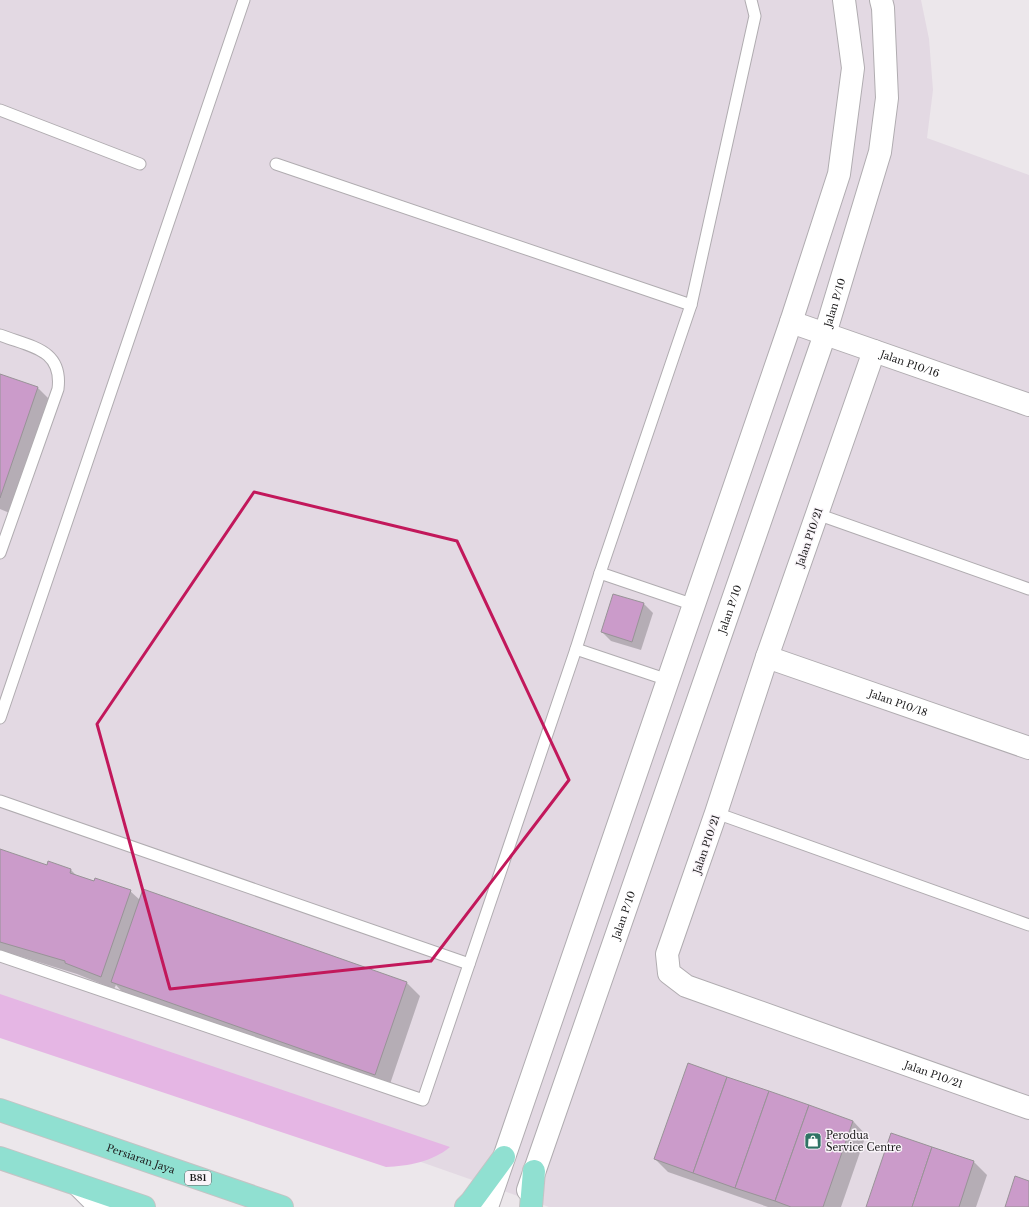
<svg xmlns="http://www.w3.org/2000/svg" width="1029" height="1207" viewBox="0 0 1029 1207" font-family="'Libre Baskerville',serif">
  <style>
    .built { fill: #e3d9e3 }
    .green { fill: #e5b6e4 }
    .shadow { fill: #0003 }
    .building { fill: #cb9bca; stroke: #989397 }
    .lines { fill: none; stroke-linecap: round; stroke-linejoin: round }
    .service-casing { stroke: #b0acb0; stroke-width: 13 }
    .minor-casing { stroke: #b0acb0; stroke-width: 24 }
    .tertiary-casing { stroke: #b0acb0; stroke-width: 24 }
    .primary-casing { stroke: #c4c3c4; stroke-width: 24 }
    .service { stroke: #fff; stroke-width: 11 }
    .minor { stroke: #fff; stroke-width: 22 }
    .tertiary { stroke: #fff; stroke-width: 22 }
    .primary { stroke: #90e0d1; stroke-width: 22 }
    .marked { fill: none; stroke: #c2185b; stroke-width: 3; stroke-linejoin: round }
    .labels { text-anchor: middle; stroke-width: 3; stroke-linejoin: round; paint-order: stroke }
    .shield { fill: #f9f4f9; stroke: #5e5b5e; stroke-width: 1 }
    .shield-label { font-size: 9px; font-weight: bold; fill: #1b1a1b }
    .street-label { font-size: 10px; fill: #1b1a1b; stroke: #f9f4f9 }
    .poi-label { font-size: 10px; fill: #1b1a1b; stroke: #f9f4f9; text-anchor: start }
  </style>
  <rect width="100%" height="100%" fill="#ece7eb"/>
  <polygon class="built" points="0,0 921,0 929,39 933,90 927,138 1029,175 1029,1207 549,1207 0,1014"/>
  <path class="green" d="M 0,994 L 450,1147 C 432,1162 408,1166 386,1167 L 0,1038 Z"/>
  <g class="shadow">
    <polygon points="0,375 38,388 51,401 12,514 0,509"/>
    <polygon points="614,595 644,604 653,613 641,650 611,641 602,632"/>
    <polygon points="0,850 48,866 71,870 77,876 130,891 140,900 407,983 420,996 389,1087 125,995 116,985 114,989 77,974 0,950"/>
    <polygon points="853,1121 866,1135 841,1207 768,1207 668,1172 655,1159"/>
    <polygon points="974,1162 987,1175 976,1207 867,1207"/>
  </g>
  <g class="building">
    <polygon points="0,374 38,387 0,498"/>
    <polygon points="613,594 644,603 632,642 601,632"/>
    <polygon points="0,849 47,865 48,861 71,869 70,873 94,881 95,878 131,890 101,977 65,963 65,961 0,942"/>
    <polygon points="143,889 407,982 375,1075 111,982"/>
    <polygon points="688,1063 727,1077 693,1173 654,1159"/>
    <polygon points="727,1077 769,1091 735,1188 693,1173"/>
    <polygon points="769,1091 809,1105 775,1201 735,1188"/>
    <polygon points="809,1105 853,1121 823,1207 791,1207 775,1201"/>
    <polygon points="891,1133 932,1147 912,1207 866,1207"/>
    <polygon points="932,1147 974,1161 959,1207 912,1207"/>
    <polygon points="1015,1176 1029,1181 1029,1207 1005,1207"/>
  </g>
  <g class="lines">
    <g class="service-casing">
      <g id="service">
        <polyline points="0,110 140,164"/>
        <polyline points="276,164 691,305"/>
        <path d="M 0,335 C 31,347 63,349 58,389 L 0,553"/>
        <polyline points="817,514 1029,589"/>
        <polyline points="694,605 600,573 691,305 755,16 751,0"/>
        <polyline points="576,649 600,573"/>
        <polyline points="0,718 244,0"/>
        <polyline points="0,801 469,964"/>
        <polyline points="716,813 1029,925"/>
        <polyline points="0,956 423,1100 576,649 668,680"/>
      </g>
    </g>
    <g class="minor-casing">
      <g id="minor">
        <path id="s1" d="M 791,322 L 1029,405"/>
        <path id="s2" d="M 874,351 L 767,657 L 716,813 L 667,954 L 669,973 L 686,986 L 1029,1108"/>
        <path id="s3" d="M 767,657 L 1029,748"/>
        <polyline points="79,1186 100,1207"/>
      </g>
    </g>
    <g class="tertiary-casing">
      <g id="tertiary">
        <path id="s4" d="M 528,1190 L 825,334 L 880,152 L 887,98 L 883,8 L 881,0"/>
        <polyline points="487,1207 791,322 839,174 853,68 844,0"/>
      </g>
    </g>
    <g class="primary-casing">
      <g id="primary">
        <path id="s5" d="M 0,1110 L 282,1207"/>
        <polyline points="0,1158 144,1207"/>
        <polyline points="466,1207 471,1202 504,1157"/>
        <polyline points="531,1207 534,1171"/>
      </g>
    </g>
    <use href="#service" class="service"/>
    <use href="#minor" class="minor"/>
    <use href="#tertiary" class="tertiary"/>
    <use href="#primary" class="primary"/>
  </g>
  <path class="marked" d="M 254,492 L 457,541 L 569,780 L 431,961 L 170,989 L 97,724 Z"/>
  <defs>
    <g id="shop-square" transform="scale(0.9)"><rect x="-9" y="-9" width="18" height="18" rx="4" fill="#2f7365" stroke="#f9f4f9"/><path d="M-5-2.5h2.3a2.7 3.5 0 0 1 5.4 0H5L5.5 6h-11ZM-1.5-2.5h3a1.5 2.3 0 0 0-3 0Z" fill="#fff"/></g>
  </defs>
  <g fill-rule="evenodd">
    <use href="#shop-square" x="813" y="1141"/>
  </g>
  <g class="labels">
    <rect class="shield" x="185" y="1171" width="26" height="14" rx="3"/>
    <g class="shield-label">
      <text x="198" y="1181">B81</text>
    </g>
    <g class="street-label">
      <text dy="4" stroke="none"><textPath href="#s4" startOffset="939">Jalan P/10</textPath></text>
      <text dy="4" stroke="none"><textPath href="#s1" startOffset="126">Jalan P10/16</textPath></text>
      <text transform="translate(809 537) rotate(-71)" y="4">Jalan P10/21</text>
      <text dy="4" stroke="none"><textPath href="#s4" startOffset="615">Jalan P/10</textPath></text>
      <text dy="4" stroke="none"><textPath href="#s3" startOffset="139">Jalan P10/18</textPath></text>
      <text transform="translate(706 844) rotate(-71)" y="4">Jalan P10/21</text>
      <text dy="4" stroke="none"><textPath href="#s4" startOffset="291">Jalan P/10</textPath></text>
      <text dy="4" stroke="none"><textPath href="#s2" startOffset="941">Jalan P10/21</textPath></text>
      <text dy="4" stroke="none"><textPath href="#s5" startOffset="149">Persiaran Jaya</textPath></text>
    </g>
    <g class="poi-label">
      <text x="826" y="1139">Perodua<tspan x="826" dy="12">Service Centre</tspan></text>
    </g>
  </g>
</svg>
